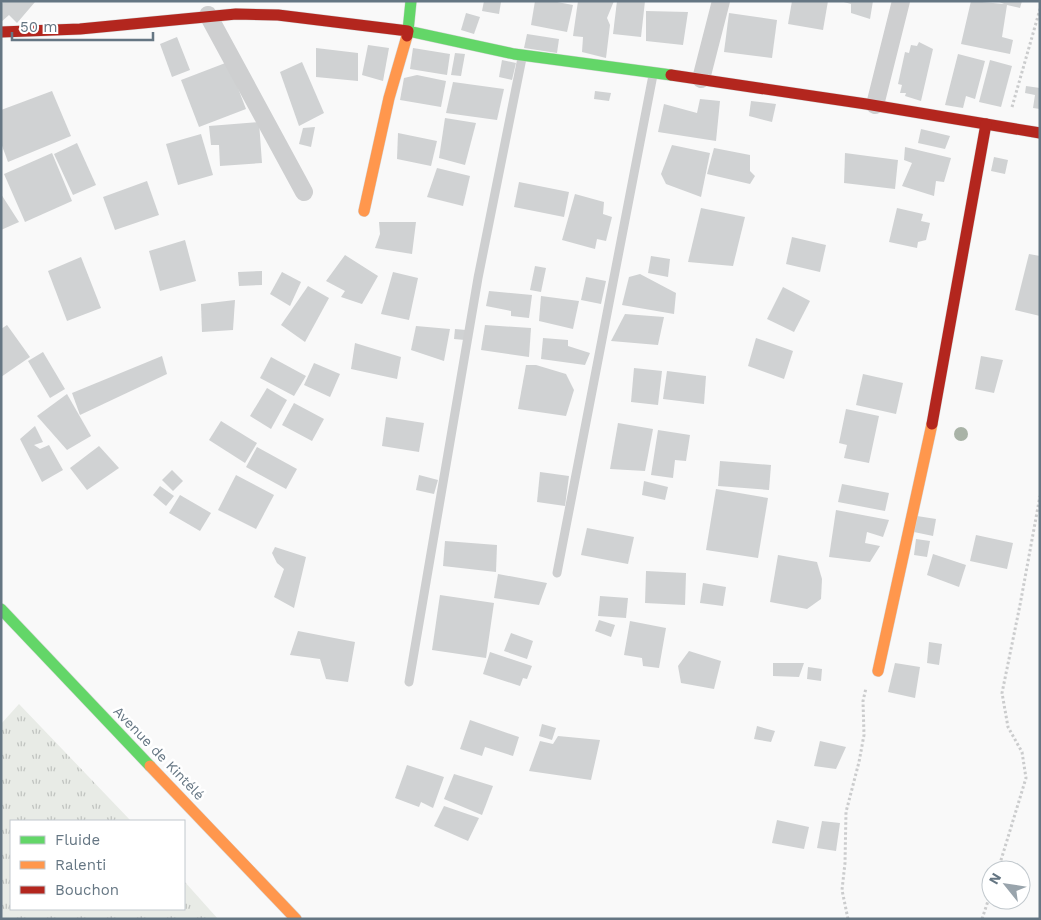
<svg xmlns="http://www.w3.org/2000/svg" width="1041" height="920" viewBox="0 0 1041 920" font-family="'Work Sans',sans-serif">
  <style>
    .grass { fill: url(#grass-tufts) }
    .building { fill: #d0d2d3 }
    .lines { fill: none; stroke-linecap: round; stroke-linejoin: round }
    .fast-casing { stroke: #d5d6d7; stroke-width: 12 }
    .slow-casing { stroke: #d5d6d7; stroke-width: 12 }
    .jam-casing { stroke: #d5d6d7; stroke-width: 12 }
    .path { stroke: #cbcccd; stroke-width: 3; stroke-dasharray: 2.5 2.5; stroke-linecap: butt }
    .lane { stroke: #cecfd0; stroke-width: 9 }
    .street { stroke: #cecfd0; stroke-width: 18 }
    .fast { stroke: #63d668; stroke-width: 11 }
    .slow { stroke: #ff974d; stroke-width: 11 }
    .jam { stroke: #b3261e; stroke-width: 11 }
    .tree { fill: #a9b3a7 }
    .labels { text-anchor: middle; stroke-width: 5; stroke-linejoin: round; paint-order: stroke }
    .street-label { font-size: 14px; fill: #657683; stroke: #fff }
  </style>
  <defs>
    <pattern id="grass-tufts" width="24" height="20" patternUnits="userSpaceOnUse" patternTransform="scale(1.25)"><rect width="24" height="20" fill="#e8ebe6"/><path d="M3 7l-1-3M5 7V3M7 7l1-3M15 17l-1-3M17 17v-4M19 17l1-3" fill="none" stroke="#c0c3c0"/></pattern>
  </defs>
  <rect width="100%" height="100%" fill="#f9f9f9"/>
  <polygon class="grass" points="19,704 131,821 11,821 11,909 184,909 184,881 218,919 1,919 1,724"/>
  <g class="building">
    <polygon points="4,1 34,1 35,2 17,23 9,15 1,22 1,5"/>
    <polygon points="484,1 501,2 499,14 482,11"/>
    <polygon points="535,1 552,1 573,5 567,32 531,25"/>
    <polygon points="578,1 614,1 607,18 610,25 606,58 582,52 583,37 573,36"/>
    <polygon points="617,1 645,1 641,37 613,34"/>
    <polygon points="792,1 828,1 823,30 788,24"/>
    <polygon points="840,1 873,1 870,19 851,13 851,4"/>
    <polygon points="971,1 1004,4 997,1 1022,1 1020,8 1007,5 1002,37 1013,40 1010,54 961,44"/>
    <polygon points="646,11 688,12 683,45 646,41"/>
    <polygon points="466,13 480,17 474,34 461,30"/>
    <polygon points="729,13 777,20 772,58 724,52"/>
    <polygon points="527,34 559,39 557,53 524,48"/>
    <polygon points="177,37 190,70 172,77 160,44"/>
    <polygon points="919,42 933,49 921,101 905,96 906,93 900,93 902,85 898,84 905,52 909,53 911,45 917,46"/>
    <polygon points="368,45 389,48 383,81 362,75"/>
    <polygon points="316,48 358,53 358,81 316,77"/>
    <polygon points="413,48 450,54 447,75 410,69"/>
    <polygon points="455,53 465,54 461,76 451,75"/>
    <polygon points="958,54 985,61 975,99 966,96 963,108 945,105"/>
    <polygon points="502,60 516,63 512,80 499,77"/>
    <polygon points="990,60 1012,66 1001,107 979,102"/>
    <polygon points="228,62 246,109 199,127 181,80"/>
    <polygon points="302,62 324,113 299,126 280,72"/>
    <polygon points="417,75 446,81 441,107 400,100 404,78"/>
    <polygon points="453,82 504,89 497,120 446,113"/>
    <polygon points="1026,86 1040,88 1040,109 1033,108 1035,95 1025,93"/>
    <polygon points="52,91 71,136 8,162 1,143 1,110"/>
    <polygon points="595,91 611,93 609,101 594,99"/>
    <polygon points="700,99 720,101 716,141 658,132 664,104 697,113"/>
    <polygon points="751,101 776,104 772,122 749,116"/>
    <polygon points="445,118 476,123 465,165 439,158"/>
    <polygon points="259,122 262,163 220,166 219,145 211,145 209,126"/>
    <polygon points="315,127 311,147 299,144 303,128"/>
    <polygon points="921,129 950,136 945,149 918,143"/>
    <polygon points="398,133 437,141 431,166 397,159"/>
    <polygon points="201,134 213,175 178,185 166,144"/>
    <polygon points="77,143 96,185 73,195 54,154"/>
    <polygon points="672,145 710,153 701,197 666,184 661,174"/>
    <polygon points="905,147 951,158 944,182 936,181 934,196 902,186 912,163 904,160"/>
    <polygon points="714,148 750,155 750,171 755,176 750,184 707,174"/>
    <polygon points="52,153 72,201 25,222 4,174"/>
    <polygon points="845,153 898,160 895,189 844,183"/>
    <polygon points="994,157 1008,160 1005,174 991,171"/>
    <polygon points="437,168 470,176 463,206 427,197"/>
    <polygon points="147,181 159,215 115,230 103,197"/>
    <polygon points="519,182 569,192 564,217 514,207"/>
    <polygon points="1,194 19,222 1,230"/>
    <polygon points="575,194 604,202 603,214 612,217 606,241 597,239 595,249 562,240"/>
    <polygon points="701,208 745,217 733,266 688,262"/>
    <polygon points="897,208 923,214 921,221 930,223 926,240 918,242 917,248 889,242"/>
    <polygon points="379,222 416,222 412,254 375,248 380,234"/>
    <polygon points="792,237 826,245 820,272 786,264"/>
    <polygon points="185,240 196,281 160,291 149,251"/>
    <polygon points="1029,254 1040,256 1040,316 1015,310"/>
    <polygon points="345,255 378,276 362,304 341,297 345,291 326,281"/>
    <polygon points="651,256 670,259 668,277 648,273"/>
    <polygon points="81,257 101,308 67,321 48,271"/>
    <polygon points="535,266 546,268 541,292 530,290"/>
    <polygon points="262,271 262,285 239,286 238,272"/>
    <polygon points="282,272 301,282 290,306 270,294"/>
    <polygon points="393,272 418,278 409,320 381,314"/>
    <polygon points="640,274 676,293 674,314 622,305 629,277"/>
    <polygon points="586,277 606,281 601,304 581,300"/>
    <polygon points="308,286 329,298 305,342 281,325"/>
    <polygon points="783,287 810,301 794,332 767,319"/>
    <polygon points="489,291 532,295 529,318 511,316 511,311 486,306"/>
    <polygon points="541,296 579,301 573,329 539,321"/>
    <polygon points="235,300 233,330 202,332 201,304"/>
    <polygon points="625,314 664,317 658,345 611,341"/>
    <polygon points="7,325 30,357 1,377 1,329"/>
    <polygon points="485,325 531,328 529,357 481,350"/>
    <polygon points="416,326 450,329 444,361 411,350"/>
    <polygon points="455,329 466,330 465,340 454,339"/>
    <polygon points="543,338 568,340 568,346 590,353 585,365 541,359"/>
    <polygon points="756,338 793,351 784,379 748,366"/>
    <polygon points="355,343 401,357 397,379 351,369"/>
    <polygon points="43,352 65,389 50,398 28,361"/>
    <polygon points="162,356 167,374 80,415 72,393"/>
    <polygon points="981,356 1003,360 994,393 975,389"/>
    <polygon points="271,357 306,376 294,396 260,378"/>
    <polygon points="314,363 340,374 330,397 304,385"/>
    <polygon points="526,365 536,365 566,374 574,390 566,416 518,409"/>
    <polygon points="634,368 662,371 658,405 631,402"/>
    <polygon points="667,371 706,376 704,404 663,399"/>
    <polygon points="863,374 903,383 896,414 856,405"/>
    <polygon points="267,388 287,400 271,429 250,416"/>
    <polygon points="67,394 91,436 67,450 37,416"/>
    <polygon points="294,403 324,419 312,441 282,425"/>
    <polygon points="846,409 879,416 869,463 844,458 847,445 839,443"/>
    <polygon points="386,417 424,423 419,452 382,446"/>
    <polygon points="221,421 257,443 245,463 209,440"/>
    <polygon points="618,423 653,429 645,471 610,469"/>
    <polygon points="35,426 43,442 34,445 40,449 49,445 63,470 42,482 20,439"/>
    <polygon points="658,430 690,435 686,461 675,460 673,478 651,475"/>
    <polygon points="99,446 119,468 87,490 70,468"/>
    <polygon points="257,447 297,469 286,489 246,467"/>
    <polygon points="720,461 771,465 769,490 718,486"/>
    <polygon points="172,470 183,481 173,491 162,480"/>
    <polygon points="540,472 569,476 565,506 537,502"/>
    <polygon points="236,475 274,495 256,529 218,510"/>
    <polygon points="419,475 438,480 434,494 416,490"/>
    <polygon points="644,481 668,487 665,500 642,495"/>
    <polygon points="842,484 889,493 885,511 838,502"/>
    <polygon points="160,486 174,496 166,506 153,495"/>
    <polygon points="716,489 768,498 758,558 706,550"/>
    <polygon points="180,495 211,513 200,531 169,513"/>
    <polygon points="836,510 889,520 883,537 867,532 865,543 880,546 870,562 829,557"/>
    <polygon points="917,516 936,519 933,536 914,532"/>
    <polygon points="587,528 634,537 628,564 581,555"/>
    <polygon points="976,535 1013,543 1007,569 970,561"/>
    <polygon points="916,539 930,541 927,557 914,555"/>
    <polygon points="445,541 497,545 496,572 443,566"/>
    <polygon points="275,547 306,557 294,608 274,597 284,569 277,563 272,553"/>
    <polygon points="933,554 966,565 959,587 927,575"/>
    <polygon points="778,555 817,562 822,579 821,599 807,609 770,602"/>
    <polygon points="646,571 686,573 685,605 645,603"/>
    <polygon points="498,574 547,583 539,605 494,598"/>
    <polygon points="703,583 726,587 723,606 700,603"/>
    <polygon points="440,595 494,603 486,658 432,650"/>
    <polygon points="600,596 628,598 626,618 598,616"/>
    <polygon points="599,620 615,625 611,637 595,631"/>
    <polygon points="630,621 666,628 659,668 643,666 642,658 624,655"/>
    <polygon points="298,631 355,642 348,682 326,679 320,659 290,655"/>
    <polygon points="511,633 533,641 527,659 504,651"/>
    <polygon points="929,642 942,644 939,665 927,663"/>
    <polygon points="689,651 721,661 714,689 681,683 678,666"/>
    <polygon points="490,652 532,666 527,679 523,678 520,686 483,674"/>
    <polygon points="773,663 804,663 799,677 773,676"/>
    <polygon points="895,663 920,667 915,698 888,692"/>
    <polygon points="808,667 822,669 821,681 807,679"/>
    <polygon points="470,720 519,737 513,756 485,747 482,756 460,749"/>
    <polygon points="542,724 556,728 552,740 539,736"/>
    <polygon points="757,726 775,731 771,742 754,739"/>
    <polygon points="558,736 600,740 591,780 529,771 540,741 553,744"/>
    <polygon points="820,741 846,747 836,769 814,766"/>
    <polygon points="407,765 444,777 433,808 421,802 419,807 395,798"/>
    <polygon points="454,774 493,786 482,815 444,799"/>
    <polygon points="444,806 479,818 468,841 434,826"/>
    <polygon points="777,820 809,827 804,849 772,843"/>
    <polygon points="822,821 840,823 836,851 817,848"/>
  </g>
  <g class="lines">
    <g class="fast-casing">
      <g id="fast">
        <polyline points="411,1 408,31 514,54 671,75"/>
        <polyline points="1,609 150,766"/>
      </g>
    </g>
    <g class="slow-casing">
      <g id="slow">
        <polyline points="364,211 389,98 407,36"/>
        <polyline points="878,671 932,424"/>
        <polyline points="150,766 296,919"/>
      </g>
    </g>
    <g class="jam-casing">
      <g id="jam">
        <polyline points="1,32 80,29 236,14 278,15 408,31 407,36"/>
        <polyline points="671,75 866,104 1040,133"/>
        <polyline points="932,424 986,124"/>
      </g>
    </g>
    <g class="path">
      <polyline points="1012,107 1040,9"/>
      <polyline points="998,870 1026,778 1022,752 1008,727 1002,693 1020,605 1040,496"/>
      <polyline points="848,919 842,890 845,863 846,812 859,762 864,735 863,701 866,688"/>
      <polyline points="982,919 991,892"/>
    </g>
    <g class="lane">
      <polyline points="557,573 653,75"/>
      <polyline points="409,682 478,278 522,58"/>
    </g>
    <g class="street">
      <polyline points="208,15 304,192"/>
      <polyline points="701,79 721,1"/>
      <polyline points="875,105 901,1"/>
    </g>
    <use href="#fast" class="fast"/>
    <use href="#slow" class="slow"/>
    <use href="#jam" class="jam"/>
  </g>
  <circle class="tree" cx="961" cy="434" r="7"/>
  <g class="labels">
    <g class="street-label">
      <text transform="translate(159 753) rotate(46)" y="5">Avenue de Kintélé</text>
    </g>
  </g>
  <rect width="1041" height="920" fill="none" stroke="#657683" stroke-width="5"/>
  <rect x="10" y="820" width="175" height="90" fill="#ffffff" stroke="#c1c8cd"/>
  <rect x="20" y="836" width="25" height="8" fill="#63d668" stroke="#c1c8cd"/>
  <text x="55" y="845" font-size="15" fill="#657683">Fluide</text>
  <rect x="20" y="861" width="25" height="8" fill="#ff974d" stroke="#c1c8cd"/>
  <text x="55" y="870" font-size="15" fill="#657683">Ralenti</text>
  <rect x="20" y="886" width="25" height="8" fill="#b3261e" stroke="#c1c8cd"/>
  <text x="55" y="895" font-size="15" fill="#657683">Bouchon</text>
  <g transform="translate(1006 885) rotate(300)"><circle r="24" fill="#ffffff" stroke="#c1c8cd"/>
  <path d="M0-4L9 19L0 12L-9 19Z" fill="#99a4ac"/>
  <text y="-8" font-size="14" font-weight="bold" text-anchor="middle" fill="#657683">N</text>
  </g>
  <path d="M12 32v8h141v-8" fill="none" stroke="#657683" stroke-width="2.5"/>
  <text x="20" y="32" font-size="15" fill="#657683" stroke="#ffffff" stroke-width="4" paint-order="stroke">50 m</text>
</svg>
